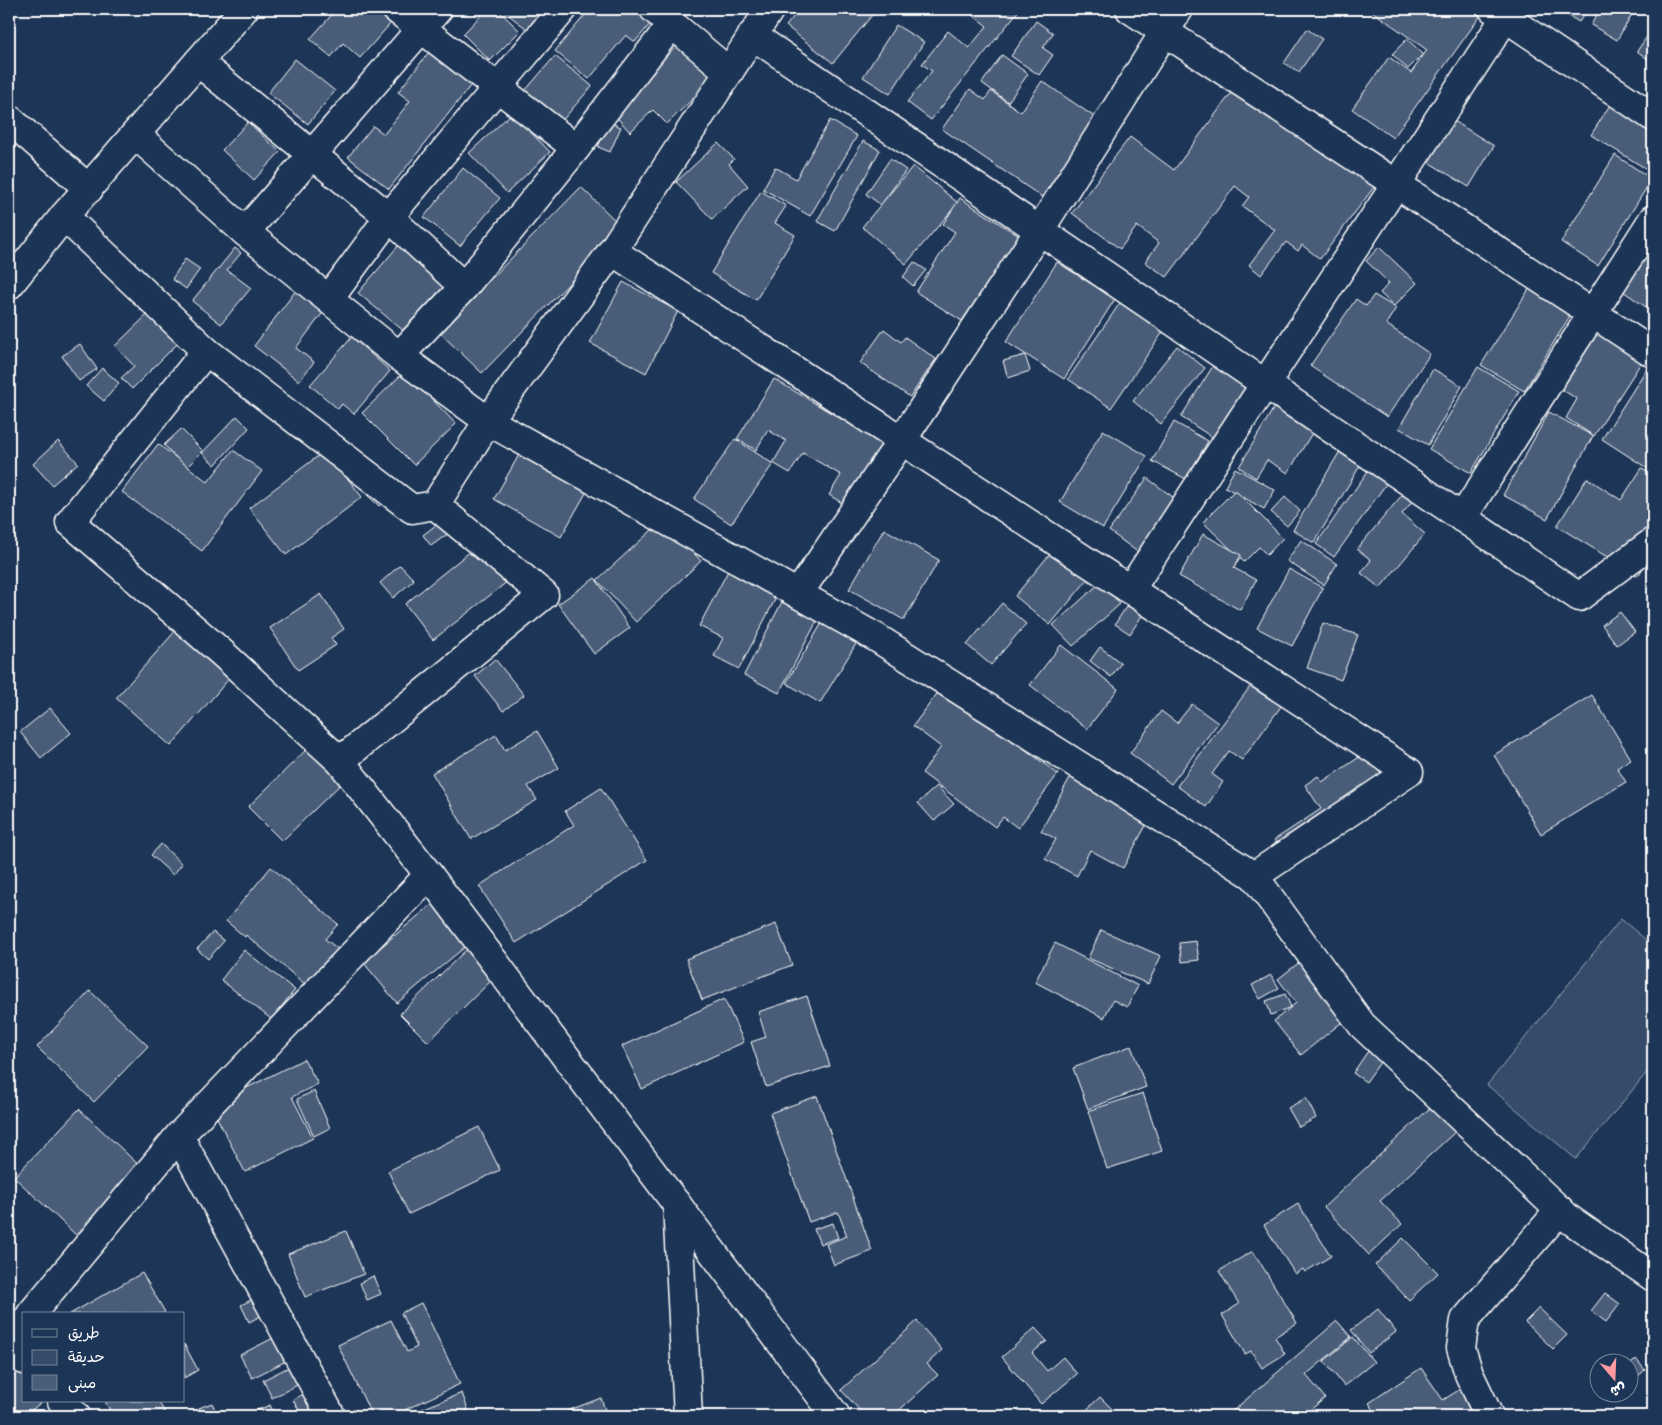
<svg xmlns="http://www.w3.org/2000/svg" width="1662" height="1425" viewBox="0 0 1662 1425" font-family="'Shantell Sans','Playpen Sans Arabic',sans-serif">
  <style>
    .green { fill: #364b69; stroke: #9aa5b4 }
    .building { fill: #4a5d79; stroke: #fff }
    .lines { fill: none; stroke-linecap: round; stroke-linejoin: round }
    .minor-casing { stroke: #fff; stroke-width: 31 }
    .tertiary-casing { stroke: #fff; stroke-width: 31 }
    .minor { stroke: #1d3557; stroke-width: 28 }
    .tertiary { stroke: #1d3557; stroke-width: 28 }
  </style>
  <rect width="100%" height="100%" fill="#1d3557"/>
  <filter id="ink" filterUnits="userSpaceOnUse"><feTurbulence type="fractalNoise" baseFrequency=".02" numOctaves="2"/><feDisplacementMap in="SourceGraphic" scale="10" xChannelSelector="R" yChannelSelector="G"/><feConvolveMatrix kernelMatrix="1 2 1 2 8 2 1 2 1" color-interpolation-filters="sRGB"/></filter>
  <g filter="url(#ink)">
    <polygon class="green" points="1621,919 1653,946 1653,1065 1576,1159 1487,1085"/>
    <g class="building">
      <polygon points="337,9 375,9 391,23 360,58 343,43 331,57 310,39"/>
      <polygon points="487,9 497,9 520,31 490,61 463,34"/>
      <polygon points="501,9 543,9 527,29"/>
      <polygon points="590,9 633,9 651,23 635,42 626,35 589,79 555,51"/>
      <polygon points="800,9 877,9 833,63 786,26"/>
      <polygon points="965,9 1020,9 931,120 907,102 932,71 922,64 948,31 969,48 987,26"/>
      <polygon points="1369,9 1472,9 1481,15 1393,138 1352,109 1389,57 1411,73 1427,50"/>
      <polygon points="1557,9 1588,9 1579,22"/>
      <polygon points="1600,9 1635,9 1617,40 1591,25"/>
      <polygon points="1036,21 1053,33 1043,48 1053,55 1039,75 1011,56"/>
      <polygon points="896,25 924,42 890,94 863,77"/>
      <polygon points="1653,28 1653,63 1637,51"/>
      <polygon points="1307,29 1322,39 1299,72 1284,63"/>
      <polygon points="1407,39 1423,54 1408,69 1392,54"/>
      <polygon points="682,41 716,76 667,124 653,110 630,132 610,110"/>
      <polygon points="429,52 471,85 389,189 348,157 373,126 384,134 410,101 398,92"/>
      <polygon points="1002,55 1028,74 1008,102 982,83"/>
      <polygon points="555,56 592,86 560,123 524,92"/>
      <polygon points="295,59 335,91 308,124 268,93"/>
      <polygon points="1042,81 1096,118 1042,197 942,129 970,89 985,100 991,91 1021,112"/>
      <polygon points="1235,88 1261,104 1374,187 1320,259 1302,245 1298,251 1286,242 1261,275 1249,265 1275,230 1242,206 1249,197 1235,186 1167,277 1145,262 1159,243 1137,226 1120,249 1072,213 1130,137 1174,170"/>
      <polygon points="1615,97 1653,120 1653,173 1591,135"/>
      <polygon points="512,113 550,152 507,193 469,153"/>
      <polygon points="1446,116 1494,146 1469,187 1420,157"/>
      <polygon points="830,120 857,136 810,216 763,189 775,167 796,179"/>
      <polygon points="248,122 280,152 254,180 222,150"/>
      <polygon points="608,122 621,127 610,152 598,147"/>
      <polygon points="863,141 880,150 835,231 817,221"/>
      <polygon points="718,143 734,159 729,164 748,186 712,219 676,182"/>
      <polygon points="1615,155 1652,179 1598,266 1561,242"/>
      <polygon points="890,159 906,170 881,205 866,194"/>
      <polygon points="913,166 958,203 906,264 862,227"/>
      <polygon points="463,168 500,198 460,246 424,217"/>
      <polygon points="581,187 623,228 482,373 439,332"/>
      <polygon points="761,191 786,206 775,223 795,235 756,300 711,273"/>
      <polygon points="960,198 1019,236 962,321 916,292 955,232 943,224"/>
      <polygon points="404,239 456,283 411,337 358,293"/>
      <polygon points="1653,242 1653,296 1646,307 1617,287"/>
      <polygon points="1379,247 1417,283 1394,306 1380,293 1389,283 1366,261"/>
      <polygon points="235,248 241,253 227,270 251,288 221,324 192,301"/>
      <polygon points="185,259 200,269 186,289 172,279"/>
      <polygon points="914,262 926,270 913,286 903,277"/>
      <polygon points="1057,262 1115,299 1064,379 1006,342"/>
      <polygon points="623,282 678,311 646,373 590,343"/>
      <polygon points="1531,286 1573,311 1524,391 1481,365"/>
      <polygon points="297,289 325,310 296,348 314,362 299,381 254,346"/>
      <polygon points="1374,295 1396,308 1386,324 1430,354 1387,417 1310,366 1356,299 1366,306"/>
      <polygon points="1122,300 1165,329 1111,408 1068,379"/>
      <polygon points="152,310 181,340 132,389 121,378 134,366 115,346"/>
      <polygon points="884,329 901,342 905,337 936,359 910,397 860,363"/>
      <polygon points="1599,329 1644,358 1594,436 1566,418 1577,399 1561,389"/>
      <polygon points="352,337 390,371 354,414 342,404 338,409 310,385"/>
      <polygon points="80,344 97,369 79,381 62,356"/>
      <polygon points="1177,346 1205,368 1161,424 1133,401"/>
      <polygon points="1025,355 1030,371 1008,378 1003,361"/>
      <polygon points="1651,362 1653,364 1653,472 1602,439"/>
      <polygon points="1213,366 1248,387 1215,439 1181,417"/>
      <polygon points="1478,367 1519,391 1471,473 1429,449"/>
      <polygon points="102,368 119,383 104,401 86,386"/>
      <polygon points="1433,369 1462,386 1428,445 1399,428"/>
      <polygon points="405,371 456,424 414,465 362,413"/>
      <polygon points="774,379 885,445 847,506 829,495 841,475 803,453 790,473 773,463 786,441 768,430 756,450 737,439"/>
      <polygon points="1276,404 1315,428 1288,473 1267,460 1256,478 1239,467"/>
      <polygon points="1549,412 1593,436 1547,519 1503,495"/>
      <polygon points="237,416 249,428 215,465 202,453"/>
      <polygon points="1174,422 1208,441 1186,479 1152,461"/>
      <polygon points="181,429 203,451 186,468 164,445"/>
      <polygon points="1103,430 1147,456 1103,528 1060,502"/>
      <polygon points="735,439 773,464 731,524 694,499"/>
      <polygon points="58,441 78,463 52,485 33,464"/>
      <polygon points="158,444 208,482 233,450 262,471 202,551 122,492"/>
      <polygon points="524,446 591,484 561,537 494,499"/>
      <polygon points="1343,446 1364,459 1314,543 1293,530"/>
      <polygon points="326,450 362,497 286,555 249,508"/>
      <polygon points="1373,464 1391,477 1334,557 1316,544"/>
      <polygon points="1235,468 1275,490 1264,509 1225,487"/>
      <polygon points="1642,468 1653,475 1653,552 1638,576 1557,526 1587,478 1621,500"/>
      <polygon points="1147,478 1177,500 1139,553 1109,531"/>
      <polygon points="377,480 392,494 379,506 365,493"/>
      <polygon points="1407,489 1416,497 1402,514 1425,534 1380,588 1361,573 1371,560 1357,549"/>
      <polygon points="1235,490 1283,538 1267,555 1259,547 1244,562 1203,522"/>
      <polygon points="1285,497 1300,511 1287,526 1271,512"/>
      <polygon points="663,520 701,561 636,622 597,580"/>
      <polygon points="441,521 449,533 431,546 423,535"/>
      <polygon points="884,529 939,560 904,620 849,589"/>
      <polygon points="1203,534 1241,555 1234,568 1256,580 1240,610 1179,576"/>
      <polygon points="1301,540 1337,564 1324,585 1287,561"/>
      <polygon points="482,542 512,578 433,640 405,604"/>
      <polygon points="1054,549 1089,578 1050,625 1015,596"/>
      <polygon points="400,565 414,580 393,598 380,583"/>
      <polygon points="729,569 778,594 739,669 714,656 723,638 699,626"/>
      <polygon points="1289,569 1323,588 1292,646 1257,628"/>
      <polygon points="595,578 630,628 594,654 558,604"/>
      <polygon points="1101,582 1120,604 1073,646 1053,625"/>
      <polygon points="321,594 344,629 331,638 336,645 298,670 270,628"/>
      <polygon points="784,598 819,617 779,693 744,675"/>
      <polygon points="1130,601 1145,611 1130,634 1115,624"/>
      <polygon points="1002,603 1026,624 991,665 967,645"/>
      <polygon points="1620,612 1635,632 1617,645 1602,625"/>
      <polygon points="825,618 859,639 820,703 786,683"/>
      <polygon points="186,619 240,666 171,746 116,698"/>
      <polygon points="1323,623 1358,635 1341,680 1307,668"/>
      <polygon points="1061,645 1118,689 1087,729 1030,685"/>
      <polygon points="1100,647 1121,663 1111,677 1090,661"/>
      <polygon points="495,659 524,695 503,711 475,676"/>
      <polygon points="1252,684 1282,705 1242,760 1229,751 1212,774 1223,782 1206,807 1177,786"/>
      <polygon points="942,687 1058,774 1018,828 1003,817 995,827 922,773 941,747 913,726"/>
      <polygon points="1592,695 1631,759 1617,768 1626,782 1541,834 1494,755"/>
      <polygon points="1192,704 1218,723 1171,784 1130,753 1161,711 1177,723"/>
      <polygon points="50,708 71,733 41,758 20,732"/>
      <polygon points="537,731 559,768 528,786 537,800 471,839 432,773 496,735 505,750"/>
      <polygon points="313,743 348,777 282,841 248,807"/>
      <polygon points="1367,752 1388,784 1284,854 1274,840 1321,809 1305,785 1318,776 1322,782"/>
      <polygon points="1073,772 1152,814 1123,868 1090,850 1077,876 1045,859 1056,839 1041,831"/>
      <polygon points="937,786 954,804 934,821 918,803"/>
      <polygon points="601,788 647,860 516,943 479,886 574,825 565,811"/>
      <polygon points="161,844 182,864 173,875 151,855"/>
      <polygon points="271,867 338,924 325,939 338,949 307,986 246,935 245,937 226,921"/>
      <polygon points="436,901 471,942 397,1003 363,962"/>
      <polygon points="776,924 792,965 702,1000 686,959"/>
      <polygon points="1101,930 1161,956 1148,984 1088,958"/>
      <polygon points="213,932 224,941 208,959 197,949"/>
      <polygon points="1196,941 1199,960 1182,962 1179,943"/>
      <polygon points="1055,943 1138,986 1127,1007 1113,1000 1104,1018 1035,982"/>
      <polygon points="470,946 498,974 428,1042 400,1014"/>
      <polygon points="244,950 295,990 271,1019 221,980"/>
      <polygon points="1301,961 1347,1018 1301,1055 1274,1021 1296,1003 1278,979"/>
      <polygon points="1271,975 1279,988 1260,999 1252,985"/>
      <polygon points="90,991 148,1046 94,1102 37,1047"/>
      <polygon points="1285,994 1291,1007 1271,1015 1266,1001"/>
      <polygon points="807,996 830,1066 766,1087 751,1042 766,1037 758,1012"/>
      <polygon points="724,999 744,1042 642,1089 622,1046"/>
      <polygon points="1131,1046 1146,1087 1088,1109 1073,1068"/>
      <polygon points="1368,1051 1381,1061 1366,1082 1353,1073"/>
      <polygon points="304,1059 318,1084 292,1097 313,1138 245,1172 211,1106"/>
      <polygon points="314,1091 330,1128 314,1136 297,1099"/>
      <polygon points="1143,1093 1162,1151 1107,1169 1088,1111"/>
      <polygon points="817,1096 872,1251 834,1265 826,1244 847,1236 838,1212 809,1222 770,1113"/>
      <polygon points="1306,1098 1316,1118 1299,1127 1288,1108"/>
      <polygon points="1432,1106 1455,1132 1380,1201 1402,1224 1369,1255 1324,1207"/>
      <polygon points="79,1109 142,1168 77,1236 14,1177"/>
      <polygon points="479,1127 500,1170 409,1214 388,1171"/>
      <polygon points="1298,1204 1331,1256 1305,1272 1303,1269 1295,1274 1264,1225"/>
      <polygon points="833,1223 838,1238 820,1244 814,1229"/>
      <polygon points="346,1231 364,1274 305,1297 288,1254"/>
      <polygon points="1403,1238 1438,1273 1409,1300 1375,1265"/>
      <polygon points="1253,1251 1297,1323 1275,1337 1285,1354 1262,1368 1251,1351 1245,1354 1222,1315 1239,1304 1219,1271"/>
      <polygon points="142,1273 165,1312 162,1314 70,1314"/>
      <polygon points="373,1276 381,1294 367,1300 360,1283"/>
      <polygon points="1605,1293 1620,1304 1606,1322 1591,1311"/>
      <polygon points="263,1294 272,1310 249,1322 241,1305"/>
      <polygon points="421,1303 460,1384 392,1416 372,1416 338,1345 391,1320 407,1352 417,1347 401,1313"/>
      <polygon points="1539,1308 1567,1335 1553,1349 1525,1322"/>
      <polygon points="1378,1309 1396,1332 1369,1353 1351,1330"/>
      <polygon points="917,1321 942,1350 927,1364 938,1375 893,1416 865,1416 841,1390"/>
      <polygon points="1337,1321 1351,1337 1306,1375 1325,1398 1303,1416 1227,1416"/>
      <polygon points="1035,1328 1047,1341 1032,1353 1047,1371 1063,1357 1077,1374 1041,1404 1002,1357"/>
      <polygon points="285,1332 298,1355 252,1378 240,1355"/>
      <polygon points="1353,1337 1374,1362 1344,1386 1324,1361"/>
      <polygon points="184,1344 198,1370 184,1378"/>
      <polygon points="21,1355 24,1358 24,1401 43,1401 24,1416 9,1416 9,1364"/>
      <polygon points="1636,1359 1645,1370 1630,1383 1630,1365"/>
      <polygon points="299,1362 309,1379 272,1398 263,1380"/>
      <polygon points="1421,1368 1443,1400 1462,1388 1481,1416 1378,1416 1369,1403"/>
      <polygon points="313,1388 322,1403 302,1415 293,1400"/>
      <polygon points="462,1393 468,1410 452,1416 404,1416"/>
      <polygon points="1100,1397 1119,1416 1080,1416"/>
      <polygon points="601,1398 607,1416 554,1416"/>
      <polygon points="105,1401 158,1401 167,1416 113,1416"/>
      <polygon points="212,1403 218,1416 203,1416 199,1408"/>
      <polygon points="270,1405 275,1416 246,1416 245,1415"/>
    </g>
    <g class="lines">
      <g class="minor-casing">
        <g id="minor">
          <polyline points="396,9 576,148"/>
          <polyline points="654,9 729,72"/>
          <polyline points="1130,9 1653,353"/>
          <polyline points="1493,9 1653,117"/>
          <polyline points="752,35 1579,597 1653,542"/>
          <polyline points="198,62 389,217 464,287"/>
          <polyline points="9,119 89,189"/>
          <polyline points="136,135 245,232 399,356 488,421 877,638 1254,876 1362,1025 1569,1219 1653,1277"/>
          <polyline points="64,216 206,351 412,509 435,505 544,595 340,761"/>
          <polyline points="245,232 438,9"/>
          <polyline points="612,251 1409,772 1254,876"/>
          <polyline points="329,299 389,217 563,9"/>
          <polyline points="206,351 70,522 222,653 340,761 429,875 836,1416"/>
          <polyline points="399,356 464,287 576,148 672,24"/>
          <polyline points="435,505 488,421 612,251 770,9"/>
          <polyline points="1462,518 1653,219"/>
          <polyline points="1130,590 1511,9"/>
          <polyline points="798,594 902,440 1039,231 1179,9"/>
          <polyline points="179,1136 331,1416"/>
          <polyline points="677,1204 688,1416"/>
          <polyline points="31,1314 179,1136 429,875"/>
          <polyline points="9,1340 24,1322"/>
          <polyline points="9,1344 24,1360"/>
          <polyline points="62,1401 76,1416"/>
          <polyline points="1489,1416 1469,1374 1461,1348 1465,1320 1560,1210"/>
        </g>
      </g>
      <g class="tertiary-casing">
        <polyline id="tertiary" points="9,285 64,216 244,9"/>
      </g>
      <use href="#minor" class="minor"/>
      <use href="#tertiary" class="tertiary"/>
    </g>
  </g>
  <rect width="1662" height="1425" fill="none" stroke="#1d3557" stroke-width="30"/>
  <rect x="15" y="15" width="1632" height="1395" fill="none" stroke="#fff" stroke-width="2" filter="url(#ink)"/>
  <rect x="22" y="1312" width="162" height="90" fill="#1d3557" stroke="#77869a"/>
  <rect x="32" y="1329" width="25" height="8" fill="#1d3557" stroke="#77869a"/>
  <text x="68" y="1338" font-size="15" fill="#ffffff">طريق</text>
  <rect x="32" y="1350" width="25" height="15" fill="#364b69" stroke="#77869a"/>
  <text x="68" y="1362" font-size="15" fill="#ffffff">حديقة</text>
  <rect x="32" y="1375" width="25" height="15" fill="#4a5d79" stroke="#77869a"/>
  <text x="68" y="1388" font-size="15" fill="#ffffff">مبنى</text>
  <g transform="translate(1614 1378) rotate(161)"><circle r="24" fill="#1d3557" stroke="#77869a"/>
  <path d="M0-4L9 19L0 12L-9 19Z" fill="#ff9aa2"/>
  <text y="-8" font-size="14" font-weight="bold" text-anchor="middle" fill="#ffffff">ش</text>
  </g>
</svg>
